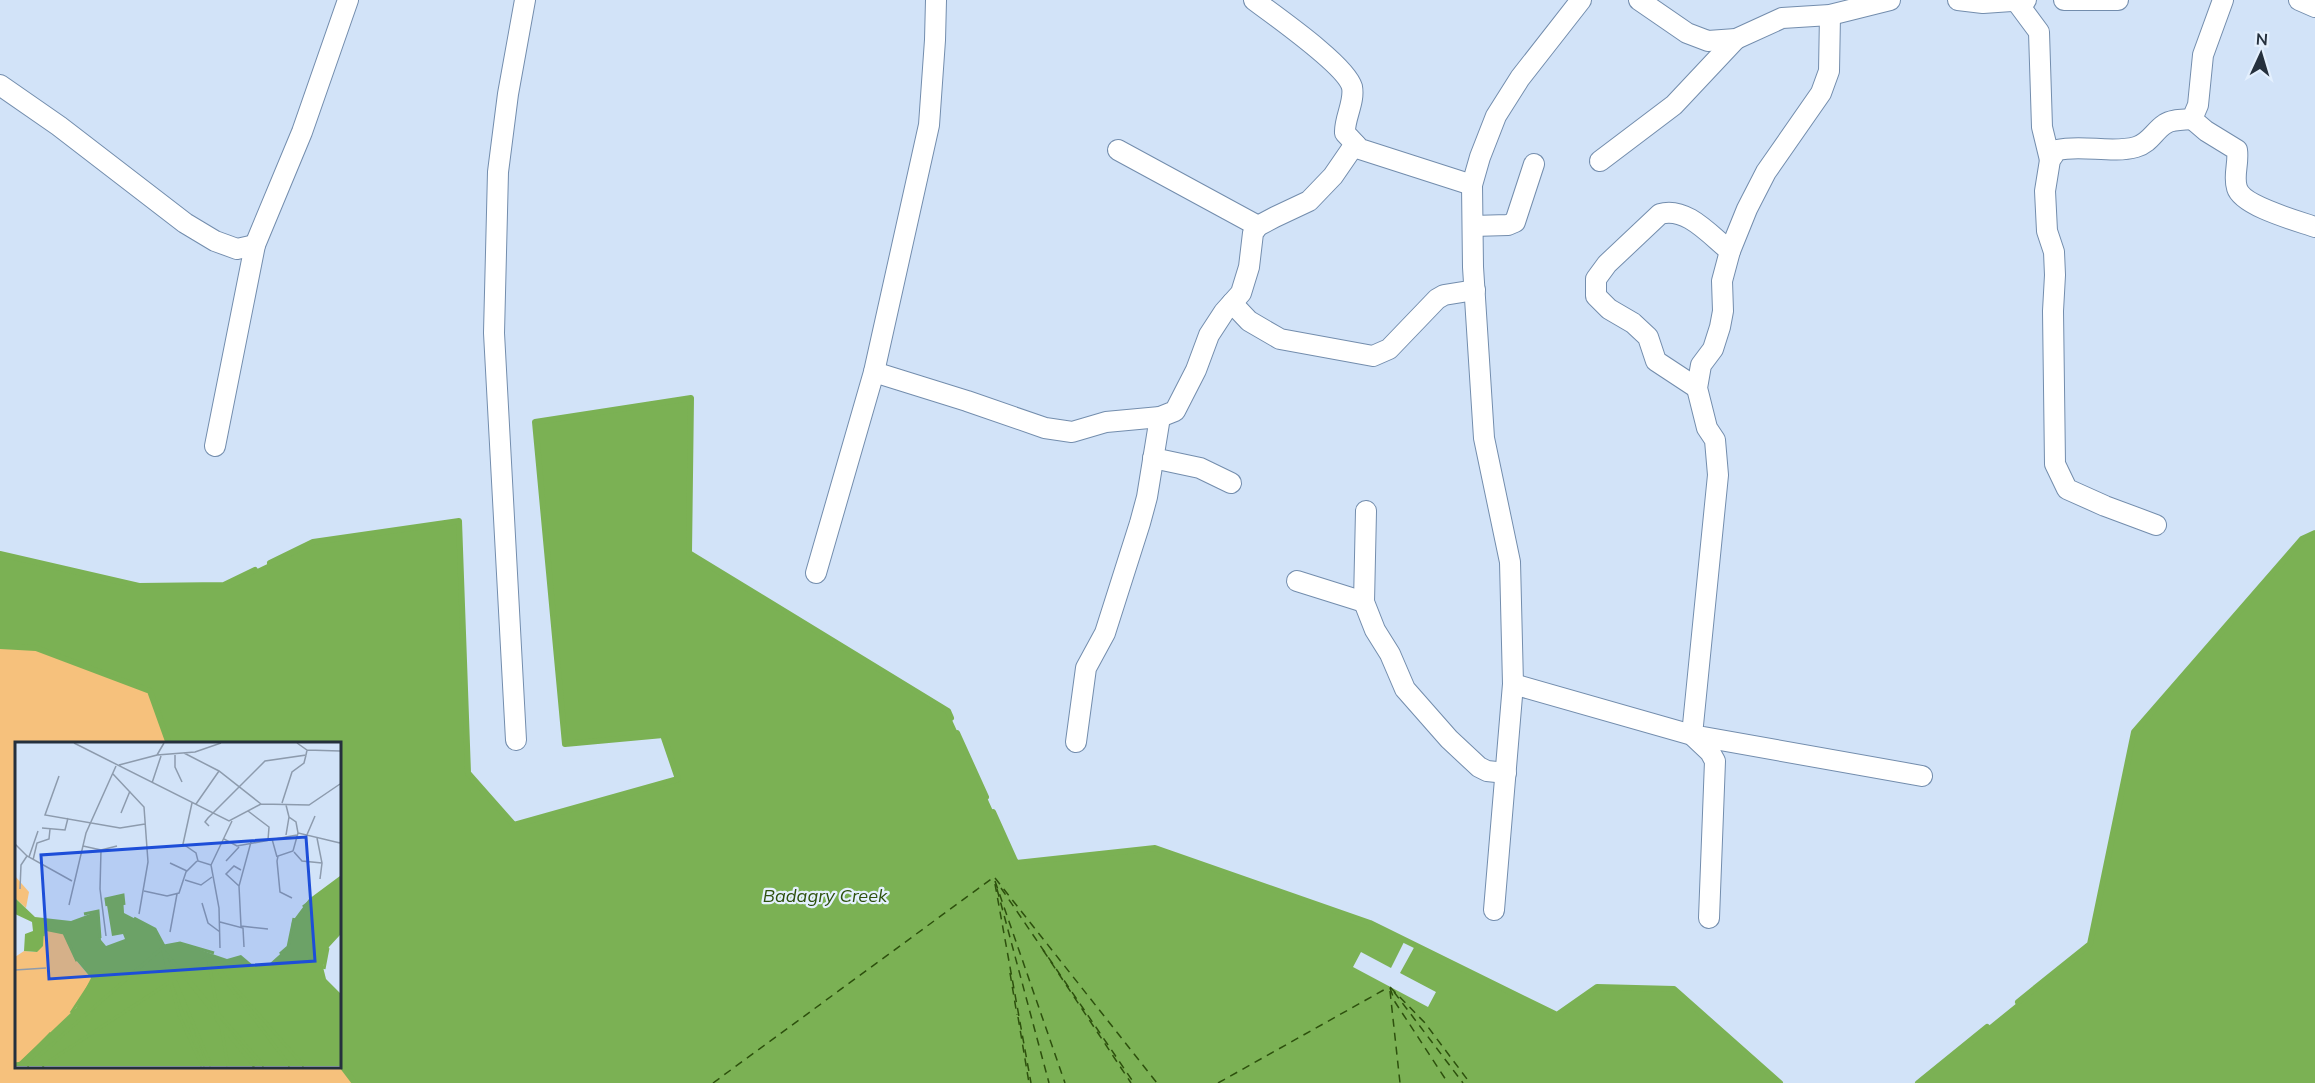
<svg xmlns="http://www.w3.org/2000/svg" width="2315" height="1083" viewBox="0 0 2315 1083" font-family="Mulish,sans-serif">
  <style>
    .green { fill: #f6c17c }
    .water { fill: #7bb154 }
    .pier { fill: #d2e3f8 }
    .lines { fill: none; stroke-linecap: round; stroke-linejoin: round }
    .stream { stroke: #7bb154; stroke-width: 6 }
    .ferry { stroke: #2d500d; stroke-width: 1.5; stroke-dasharray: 8 6; stroke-linecap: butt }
    .minor-casing { stroke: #738dad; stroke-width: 22 }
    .minor { stroke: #fff; stroke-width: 20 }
    .labels { text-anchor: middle; stroke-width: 4.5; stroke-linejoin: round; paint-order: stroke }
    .water-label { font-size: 18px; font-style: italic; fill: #2d500d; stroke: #e4f0fe }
    .inset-river { fill: none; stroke: #7bb154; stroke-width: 3 }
    .inset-road { fill: none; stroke: #8d9bad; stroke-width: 1.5 }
    .view { fill: #1d4ed8; fill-opacity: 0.15; stroke: #1d4ed8; stroke-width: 3 }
    .inset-edge { fill: none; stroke: #25303d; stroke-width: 3 }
  </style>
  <rect width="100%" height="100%" fill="#d2e3f8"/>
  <polygon class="green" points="0,646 36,648 150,691 169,744 16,744 16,1066 339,1066 339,1062 355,1083 0,1083"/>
  <g class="water">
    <polygon points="691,398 690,553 948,711 1016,862 1155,848 1370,923 1557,1015 1597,987 1674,989 1780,1083 355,1083 339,1062 339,744 169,744 150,691 36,648 0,646 0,554 139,586 224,585 313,542 459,521 468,773 514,825 678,779 662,735 565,744 535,422"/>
    <polygon points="2315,533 2315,1083 1918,1083 2090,944 2134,732 2302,539"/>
  </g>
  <polygon class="pier" points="1405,940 1416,944 1400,973 1436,992 1428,1007 1353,967 1361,952 1391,968"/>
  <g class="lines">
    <g class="stream">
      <polyline points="0,554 139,586 224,585 255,570"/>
      <polyline points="270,563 313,542 459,521 468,773 514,825 678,779 663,735 565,744 535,422 691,398 689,553 948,711 951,718"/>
      <polyline points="0,646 36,648 150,691 169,744"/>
      <polyline points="957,733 986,797"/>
      <polyline points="993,812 1016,863 1155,848 1370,923 1557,1015 1597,987 1674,989 1780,1083"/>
      <polyline points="2018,1002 2090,944 2134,732 2302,539 2315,533"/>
      <polyline points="339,1062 355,1083"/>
      <polyline points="1918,1083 1987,1027"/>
    </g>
    <g class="ferry">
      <polyline points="995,878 1157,1083"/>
      <polyline points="995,881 1065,1083"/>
      <polyline points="995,884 1031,1083"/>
      <polyline points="1001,888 1134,1083"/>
      <polyline points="997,889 1049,1083"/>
      <polyline points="1043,950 1131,1083"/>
      <polyline points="1010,973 1017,1015"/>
      <polyline points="1390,987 1425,1023 1470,1083"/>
      <polyline points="1390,988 1395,1002 1448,1083"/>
      <polyline points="1390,991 1400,1083"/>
      <polyline points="1394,992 1463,1083"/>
      <polyline points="1018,1017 1029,1083"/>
      <polyline points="713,1083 994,877"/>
      <polyline points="1218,1083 1389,987"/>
    </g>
    <g class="minor-casing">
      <g id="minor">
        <path d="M 1254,0 C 1275,16 1346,65 1352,87 C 1355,102 1344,119 1345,133 L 1360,149 L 1472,185"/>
        <polyline points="1639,0 1687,33 1708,41 1736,39 1782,18 1830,15 1890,0"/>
        <polyline points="1958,0 1983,3 2026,0"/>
        <polyline points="2064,0 2118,0"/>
        <polyline points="2299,0 2315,7"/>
        <polyline points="2016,1 2039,32 2042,127 2050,160"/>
        <polyline points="1830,15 1829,71 1821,93 1766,172 1747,209 1730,251 1722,281 1723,311 1720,327 1713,349 1701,365 1697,388 1707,428 1715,440 1718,475 1692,735 1922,776"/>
        <polyline points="0,85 59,126 185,223 215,241 237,249 255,245"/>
        <path d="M 2192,119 L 2206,131 L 2237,150 C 2239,163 2233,176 2237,188 C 2242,206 2298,221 2315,227"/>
        <polyline points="1118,150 1258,226"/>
        <polyline points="1600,161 1674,105 1736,39"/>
        <polyline points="1473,226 1508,225 1515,222 1534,164"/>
        <polyline points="1232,303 1249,321 1280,339 1373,356 1389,349 1437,299 1444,295 1475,290"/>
        <polyline points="874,372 967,401 1045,428 1072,432 1106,422 1160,417 1175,411 1196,370 1209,335 1224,312 1241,293 1249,267 1253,233 1258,226 1275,217 1309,201 1333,176 1355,144"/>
        <path d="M 1697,388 L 1656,361 L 1648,337 L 1633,323 L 1609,309 L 1596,296 L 1596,279 L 1607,264 L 1660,214 C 1686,206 1710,235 1730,251"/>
        <polyline points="215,446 255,245 302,132 348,0"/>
        <polyline points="1153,458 1200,468 1231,483"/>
        <polyline points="1366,511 1364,602 1375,630 1390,654 1405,689 1449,739 1479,767 1487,771 1506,773"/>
        <path d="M 2156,525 L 2105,506 L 2067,489 L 2055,464 L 2053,311 L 2055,275 L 2054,252 L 2047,231 L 2045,191 L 2050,160 L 2057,150 C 2083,144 2111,154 2136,147 C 2150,143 2154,131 2165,124 C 2172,119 2184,120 2192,119 L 2198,105 L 2203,55 L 2223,0"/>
        <polyline points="816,573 874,372 929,125 935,40 936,0"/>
        <polyline points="1297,581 1364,602"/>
        <polyline points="1513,684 1692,735 1710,752 1715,761 1709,918"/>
        <polyline points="516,740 494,333 498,172 508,94 525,0"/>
        <polyline points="1076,742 1086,668 1105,633 1140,523 1147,497 1160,417"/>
        <polyline points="1494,910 1513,684 1510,562 1484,438 1473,267 1472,185 1480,157 1496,116 1520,78 1581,0"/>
      </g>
    </g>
    <use href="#minor" class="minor"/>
  </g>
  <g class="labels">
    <g class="water-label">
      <text x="825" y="902">Badagry Creek</text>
    </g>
  </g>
  <g transform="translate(15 742)">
    <rect width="326" height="326" fill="#d2e3f8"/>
    <path d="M 0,134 L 14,150 L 11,166 L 0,156 ZM 29,187 L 49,191 L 60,217 L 76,236 L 74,246 L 61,266 L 7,321 L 0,322 L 0,215 L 9,209 L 22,210 Z" fill="#f6c17c"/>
    <path d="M 325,134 L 325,193 L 314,205 L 308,225 L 311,237 L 325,251 L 325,324 L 0,324 L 61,266 L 76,236 L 60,217 L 48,191 L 29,187 L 28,204 L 22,210 L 9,209 L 10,192 L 18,189 L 17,180 L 0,172 L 0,156 L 20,175 L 56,179 L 83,169 L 86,198 L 91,204 L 110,197 L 108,192 L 97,194 L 91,157 L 108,153 L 109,171 L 140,187 L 149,204 L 165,201 L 212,217 L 226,213 L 239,224 L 253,223 L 273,205 L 277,180 L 294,157 Z" fill="#7bb154"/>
    <path class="inset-river" d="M 92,164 L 91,157 L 108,153 L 109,163M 288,165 L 314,145M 69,172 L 83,169 L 85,196M 119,176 L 140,187 L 149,204 L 165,201 L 199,211M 28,194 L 29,187 L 49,191 L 62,219M 147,207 L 249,324M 148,209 L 196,324M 265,212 L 273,205 L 279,176M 149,213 L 164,273 L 187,324M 155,216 L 240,324M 193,216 L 204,276M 194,216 L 289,324M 151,218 L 190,324M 197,221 L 275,324M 309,227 L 313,206M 56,271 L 75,242M 200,276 L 239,324M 206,284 L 213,324M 0,322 L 7,321 L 36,291M 12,324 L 147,206M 27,324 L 193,215"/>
    <path class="inset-road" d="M 59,1 L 214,79 L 246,62 L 294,63 L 325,42M 282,1 L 292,8 L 325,9M 169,11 L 204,29 L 246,62M 142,13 L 180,10 L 206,1M 160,13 L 160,25 L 167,40M 104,23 L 142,13 L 149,1M 98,32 L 129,65 L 133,120 L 124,172M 44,34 L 30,73 L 105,86 L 130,82M 137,41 L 146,14M 177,61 L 168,102 L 181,111 L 183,119 L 196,123M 267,61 L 277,30 L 289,21 L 291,13M 181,62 L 204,29M 271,63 L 274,75 L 281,80 L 283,91 L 325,101M 233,69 L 254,85 L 253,98M 106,71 L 115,49M 194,84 L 190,80 L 193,76 L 250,19 L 291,13 L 292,8M 27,86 L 50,88 L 53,76M 271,93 L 274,75M 291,95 L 300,74M 302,96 L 307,121 L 305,137M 209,97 L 222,104 L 282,93M 257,97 L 262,115M 236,100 L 224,144 L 226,184 L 253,187M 0,102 L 12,114 L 57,139M 68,104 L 86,108 L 102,104M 86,108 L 85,147 L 91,194M 279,110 L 287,119 L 307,121M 14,115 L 23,89M 18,118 L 22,101 L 34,97 L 35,87M 211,119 L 224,105M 155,121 L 172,129M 170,138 L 186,143 L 197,135M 224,144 L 211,132 L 219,124 L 226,128M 5,147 L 6,123 L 12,114M 129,149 L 152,154 L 164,151 L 171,130 L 182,119M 277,156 L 265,150 L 262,119 L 263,114 L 278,109 L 283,91M 187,161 L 193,181 L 205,190M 54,163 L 71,91 L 101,24M 205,180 L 228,186 L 229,205M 155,190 L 162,152M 205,206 L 204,166 L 196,123 L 217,79M 0,228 L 31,226"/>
    <path class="view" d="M 291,95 L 300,219 L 34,237 L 26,113 Z"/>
    <rect width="326" height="326" class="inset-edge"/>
  </g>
  <g transform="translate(2261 54) rotate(4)" stroke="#e4f0fe" stroke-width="4.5" paint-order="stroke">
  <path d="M0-4.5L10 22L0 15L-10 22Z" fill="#25303d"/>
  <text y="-9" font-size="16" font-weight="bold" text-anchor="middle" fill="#25303d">N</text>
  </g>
</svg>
